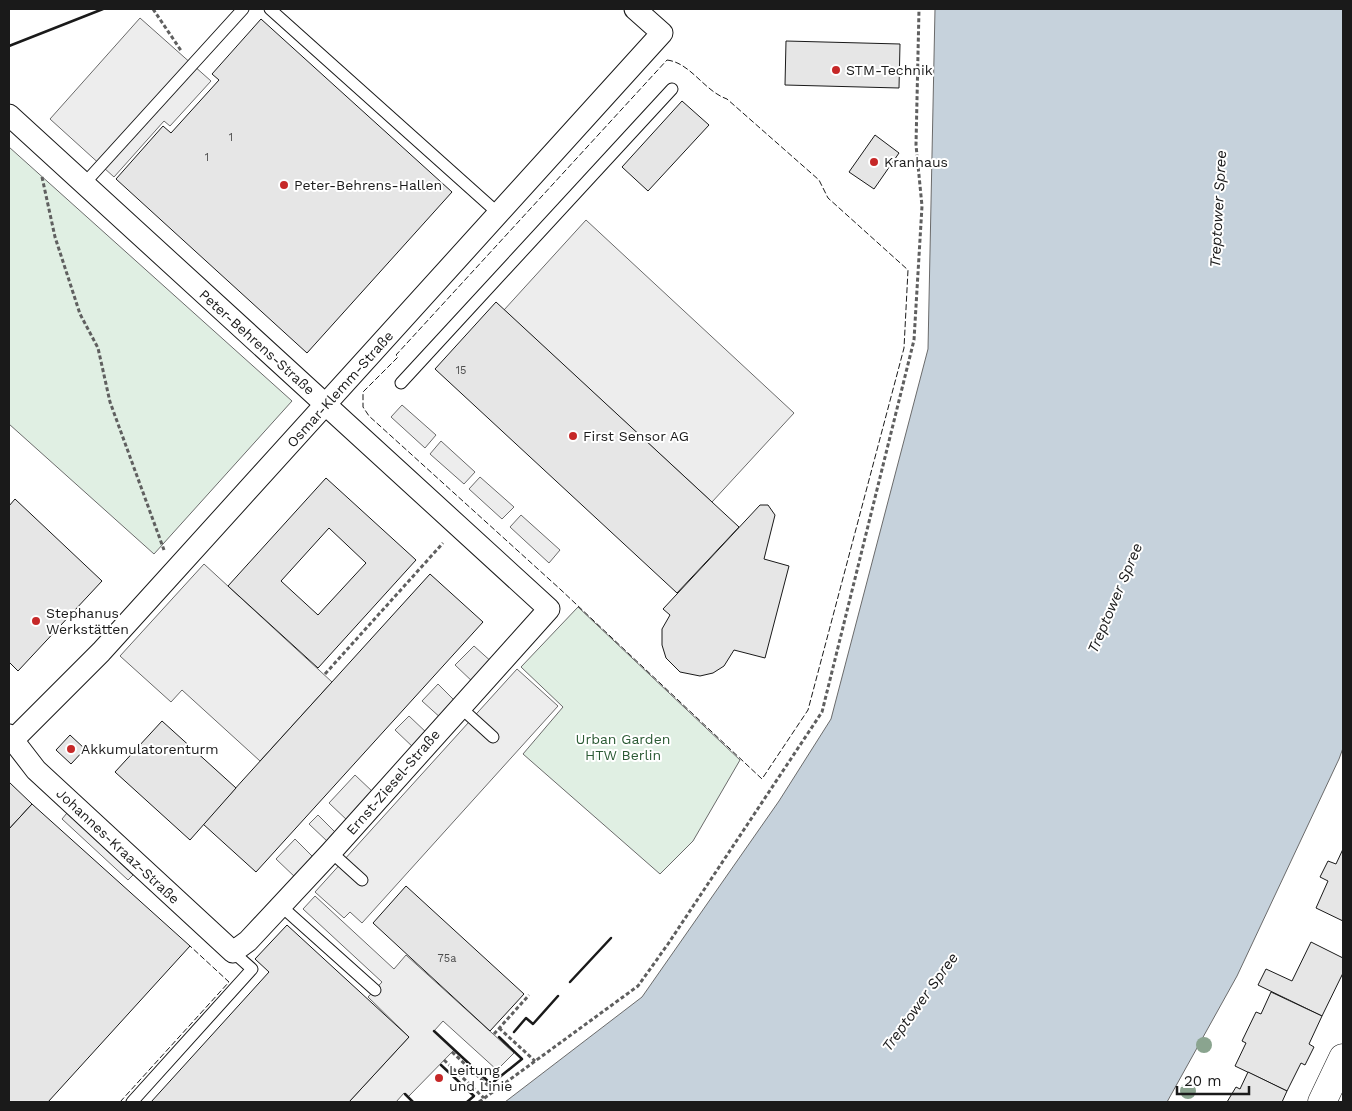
<svg xmlns="http://www.w3.org/2000/svg" width="1352" height="1111" viewBox="0 0 1352 1111" font-family="'Work Sans',sans-serif">
  <style>
    .green { fill: #e0efe3; stroke: #6a6a6a }
    .parking { fill: #ededed; stroke: #6a6a6a }
    .water { fill: #c6d2dc; stroke: #6a6a6a }
    .building { fill: #e6e6e6; stroke: #1a1a1a; fill-rule: evenodd }
    .lines { fill: none; stroke-linecap: round; stroke-linejoin: round }
    .lane-casing { stroke: #1a1a1a; stroke-width: 13 }
    .street-casing { stroke: #1a1a1a; stroke-width: 23 }
    .secondary-casing { stroke: #1a1a1a; stroke-width: 29 }
    .path { stroke: #5f5f5f; stroke-width: 3; stroke-dasharray: 4 2.5; stroke-linecap: butt }
    .lane { stroke: #fff; stroke-width: 11 }
    .street { stroke: #fff; stroke-width: 21 }
    .secondary { stroke: #fff; stroke-width: 28 }
    .fence { stroke: #1a1a1a; stroke-width: 1; stroke-dasharray: 6 2.5; stroke-linecap: butt }
    .wall { stroke: #1a1a1a; stroke-width: 2.5 }
    .tree { fill: #8aa48f }
    .poi-dot { fill: #c62828; stroke: #fff; stroke-width: 2 }
    .labels { text-anchor: middle; stroke-width: 4; stroke-linejoin: round; paint-order: stroke }
    .number-label { font-size: 11px; fill: #4d4d4d }
    .poi-label { font-size: 14px; fill: #1a1a1a; stroke: #fff; text-anchor: start }
    .street-label { font-size: 14px; fill: #1a1a1a; stroke: #fff }
    .park-label { font-size: 14px; fill: #2b5a34; stroke: #fff }
    .water-label { font-size: 15px; font-style: italic; fill: #1a1a1a; stroke: #fff }
  </style>
  <rect width="100%" height="100%" fill="#fff"/>
  <g class="green">
    <polygon points="9,147 292,401 154,554 9,424"/>
    <polygon points="578,607 740,760 693,841 660,874 523,754 563,707 521,667"/>
  </g>
  <g class="parking">
    <polygon points="140,18 211,81 170,126 164,121 114,177 50,119"/>
    <polygon points="586,220 794,413 712,502 504,310"/>
    <polygon points="402,405 436,435 425,448 391,417"/>
    <polygon points="441,441 475,472 464,484 430,454"/>
    <polygon points="480,477 514,507 502,519 469,489"/>
    <polygon points="521,515 560,550 549,563 510,527"/>
    <polygon points="204,564 332,682 260,761 182,690 171,702 120,656"/>
    <polygon points="474,646 494,664 475,684 455,665"/>
    <polygon points="517,669 558,706 362,923 350,912 344,918 315,892"/>
    <polygon points="438,684 457,703 442,719 422,701"/>
    <polygon points="409,716 428,734 415,749 395,730"/>
    <polygon points="355,775 374,793 348,821 329,803"/>
    <polygon points="67,813 133,875 128,880 62,819"/>
    <polygon points="318,815 336,833 328,842 309,824"/>
    <polygon points="295,839 314,858 296,878 276,859"/>
    <polygon points="315,896 394,969 406,955 514,1053 497,1070 443,1021 434,1031 454,1050 408,1097 404,1093 396,1102 349,1102 409,1037 368,997 382,982 303,909"/>
  </g>
  <polygon class="water" points="935,9 1343,9 1343,748 1339,759 1237,976 1167,1102 505,1102 642,997 779,801 831,719 928,349"/>
  <g class="building">
    <polygon points="261,19 452,192 307,353 116,179 163,126 171,133 219,80 212,74"/>
    <polygon points="786,41 900,44 899,88 785,85"/>
    <polygon points="682,101 709,125 648,191 622,167"/>
    <polygon points="875,135 899,153 874,189 849,172"/>
    <polygon points="496,302 739,527 677,593 435,369"/>
    <path d="M 326,478 L 416,560 L 318,668 L 228,586 ZM 329,528 L 366,563 L 318,615 L 281,581 Z"/>
    <polygon points="15,499 102,581 18,671 9,662 9,506"/>
    <polygon points="760,505 768,505 775,515 764,559 789,566 765,658 734,650 724,666 713,673 700,676 680,672 666,658 662,645 662,629 670,615 663,609"/>
    <polygon points="430,574 483,622 256,872 203,824"/>
    <polygon points="162,721 236,788 190,840 115,772"/>
    <polygon points="70,735 85,749 71,764 56,750"/>
    <polygon points="9,782 32,804 9,829"/>
    <polygon points="32,804 190,946 48,1102 9,1102 9,829"/>
    <polygon points="1343,849 1343,921 1316,908 1328,881 1320,877 1328,861 1336,864"/>
    <polygon points="406,886 524,994 490,1031 373,923"/>
    <polygon points="287,925 409,1037 349,1102 151,1102 269,972 255,959"/>
    <polygon points="1311,942 1343,958 1343,973 1322,1016 1258,985 1266,969 1292,981"/>
    <polygon points="1271,992 1322,1016 1309,1044 1314,1047 1305,1065 1301,1063 1287,1091 1235,1066 1246,1043 1242,1041 1256,1012 1261,1014"/>
    <polygon points="1248,1072 1287,1091 1282,1102 1227,1102 1236,1087 1240,1089"/>
  </g>
  <g class="lines">
    <g class="lane-casing">
      <g id="lane">
        <polyline points="270,9 499,214"/>
        <polyline points="83,185 243,9"/>
        <polyline points="401,383 672,89"/>
        <polyline points="460,707 493,737"/>
        <polyline points="331,852 362,880"/>
        <polyline points="281,906 375,990"/>
        <polyline points="132,1102 252,969 233,952"/>
      </g>
    </g>
    <g class="street-casing">
      <g id="street">
        <polyline points="9,115 549,609 331,852 248,941 233,952 36,770 9,735"/>
        <polyline points="13,740 101,652 662,33 635,9"/>
      </g>
    </g>
    <g class="secondary-casing">
      <polyline id="secondary" points="1322,1102 1343,1058"/>
    </g>
    <g class="path">
      <polyline points="153,9 182,52"/>
      <polyline points="42,177 55,237 80,314 98,348 110,402 164,550"/>
      <polyline points="325,674 443,543"/>
      <polyline points="499,1028 535,1061"/>
      <polyline points="494,1034 529,995"/>
      <polyline points="452,1052 493,1090"/>
      <polyline points="444,1060 484,1098"/>
      <polyline points="479,1102 638,986 668,944 822,712 914,340 922,206 916,145 919,9"/>
    </g>
    <use href="#lane" class="lane"/>
    <use href="#street" class="street"/>
    <use href="#secondary" class="secondary"/>
    <g class="fence">
      <path d="M 667,60 C 691,63 704,91 727,99 L 819,180 L 828,198 L 908,270 L 904,348 L 808,710 L 762,779 L 560,589 L 369,416 L 363,407 L 363,392 L 398,357 L 396,355 Z"/>
      <polyline points="120,1102 229,982 190,946"/>
    </g>
    <g class="wall">
      <polyline points="9,46 103,9"/>
      <polyline points="570,982 611,938"/>
      <polyline points="434,1031 491,1084 522,1059 499,1037"/>
      <polyline points="514,1032 526,1018 533,1024 558,996"/>
      <polyline points="441,1065 474,1096 467,1102"/>
      <polyline points="405,1094 413,1102"/>
    </g>
  </g>
  <g class="tree">
    <circle cx="1204" cy="1045" r="8"/>
    <circle cx="1188" cy="1091" r="8"/>
  </g>
  <g class="poi-dot">
    <circle cx="836" cy="70" r="5"/>
    <circle cx="874" cy="162" r="5"/>
    <circle cx="284" cy="185" r="5"/>
    <circle cx="573" cy="436" r="5"/>
    <circle cx="36" cy="621" r="5"/>
    <circle cx="71" cy="749" r="5"/>
    <circle cx="439" cy="1078" r="5"/>
  </g>
  <g class="labels">
    <g class="number-label">
      <text x="231" y="141">1</text>
      <text x="207" y="161">1</text>
      <text x="461" y="374">15</text>
      <text x="447" y="962">75a</text>
    </g>
    <g class="poi-label">
      <text x="846" y="75">STM-Technik</text>
      <text x="884" y="167">Kranhaus</text>
      <text x="294" y="190">Peter-Behrens-Hallen</text>
      <text x="583" y="441">First Sensor AG</text>
      <text x="46" y="618">Stephanus<tspan x="46" dy="16">Werkstätten</tspan></text>
      <text x="81" y="754">Akkumulatorenturm</text>
      <text x="449" y="1075">Leitung<tspan x="449" dy="16">und Linie</tspan></text>
    </g>
    <g class="street-label">
      <text transform="translate(257 342) rotate(42)" y="5">Peter-Behrens-Straße</text>
      <text transform="translate(340 389) rotate(-48)" y="5">Osmar-Klemm-Straße</text>
      <text transform="translate(393 782) rotate(-49)" y="5">Ernst-Ziesel-Straße</text>
      <text transform="translate(118 846) rotate(43)" y="5">Johannes-Kraaz-Straße</text>
    </g>
    <g class="park-label">
      <text x="623" y="744">Urban Garden<tspan x="623" dy="16">HTW Berlin</tspan></text>
    </g>
    <g class="water-label">
      <text transform="translate(1218 209) rotate(-87)" y="5">Treptower Spree</text>
      <text transform="translate(1115 598) rotate(-67)" y="5">Treptower Spree</text>
      <text transform="translate(920 1002) rotate(-54)" y="5">Treptower Spree</text>
    </g>
  </g>
  <rect width="1352" height="1111" fill="none" stroke="#1a1a1a" stroke-width="20"/>
  <path d="M1177 1086v8h72v-8" fill="none" stroke="#1a1a1a" stroke-width="2.5"/>
  <text x="1184" y="1086" font-size="15" fill="#1a1a1a" stroke="#ffffff" stroke-width="4" paint-order="stroke">20 m</text>
</svg>
